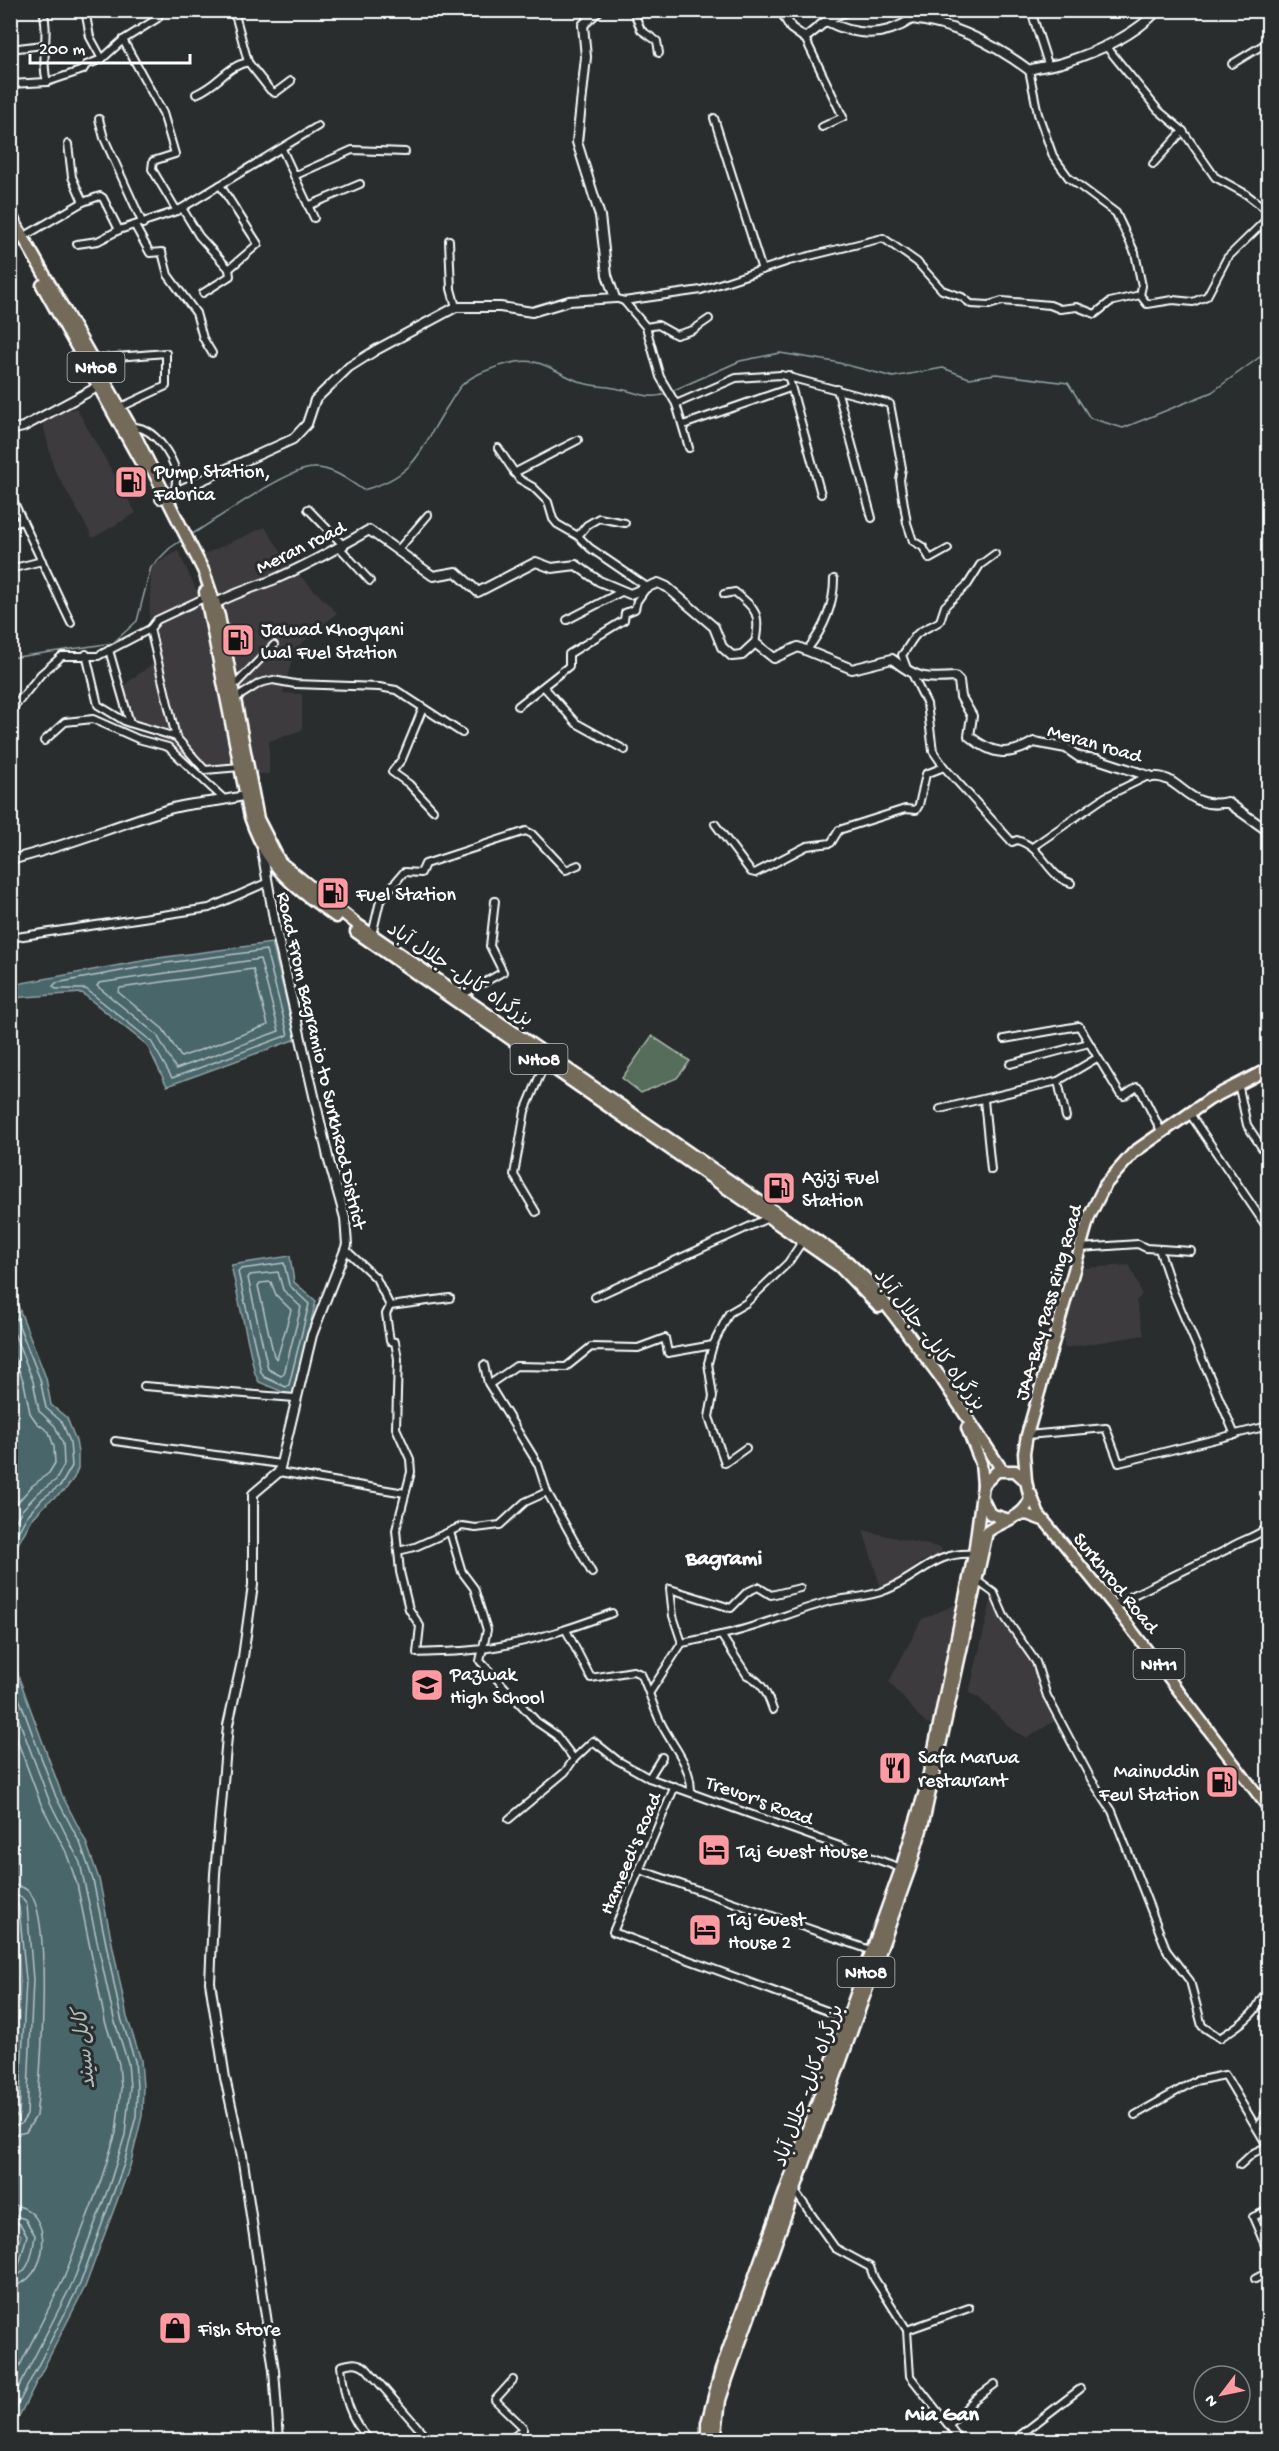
<svg xmlns="http://www.w3.org/2000/svg" width="1279" height="2451" viewBox="0 0 1279 2451" font-family="'Gochi Hand','Playpen Sans Arabic',sans-serif">
  <style>
    .built { fill: #3d3a3c }
    .green { fill: #556d5a; stroke: #aab6ac; stroke-width: 1.5 }
    .water { fill: #48666b; stroke: #91a3a6; stroke-width: 1.5 }
    .lines { fill: none; stroke-linecap: round; stroke-linejoin: round }
    .shore { stroke: #b6c2c4; stroke-width: 1.5 }
    .stream { stroke: #91a3a6; stroke-width: 1.5 }
    .minor-casing { stroke: #fff; stroke-width: 10 }
    .tertiary-casing { stroke: #fff; stroke-width: 12 }
    .primary-casing { stroke: #fff; stroke-width: 14 }
    .trunk-casing { stroke: #fff; stroke-width: 15 }
    .minor { stroke: #2a2d2e; stroke-width: 6 }
    .tertiary { stroke: #2a2d2e; stroke-width: 8 }
    .primary { stroke: #736b5a; stroke-width: 9 }
    .trunk { stroke: #736b5a; stroke-width: 10 }
    .labels { text-anchor: middle; stroke-width: 6; stroke-linejoin: round; paint-order: stroke }
    .shield { fill: #2a2d2e; stroke: #bfc0c0; stroke-width: 1.5 }
    .shield-label { font-size: 18px; font-weight: bold; fill: #fff }
    .poi-label { font-size: 20px; fill: #fff; stroke: #2a2d2e; text-anchor: start }
    .street-label { font-size: 20px; fill: #fff; stroke: #2a2d2e }
    .water-label { font-size: 21px; font-style: italic; fill: #adbabc; stroke: #2a2d2e }
    .quarter-label { font-size: 22px; font-weight: bold; fill: #fff; stroke: #2a2d2e }
  </style>
  <rect width="100%" height="100%" fill="#2a2d2e"/>
  <filter id="ink" filterUnits="userSpaceOnUse"><feTurbulence type="fractalNoise" baseFrequency=".0167" numOctaves="2"/><feDisplacementMap in="SourceGraphic" scale="12" xChannelSelector="R" yChannelSelector="G"/><feConvolveMatrix kernelMatrix="1 2 1 2 8 2 1 2 1" color-interpolation-filters="sRGB"/></filter>
  <g filter="url(#ink)">
    <g class="built">
      <polygon points="76,408 136,513 93,538 54,469 42,420"/>
      <polygon points="265,527 291,567 337,613 295,649 283,693 302,694 302,730 269,741 269,774 254,774 200,556"/>
      <polygon points="178,551 203,604 209,652 233,765 209,777 165,742 120,717 119,689 156,661 149,630 151,567"/>
      <polygon points="1130,1265 1142,1295 1136,1301 1144,1335 1064,1348 1062,1323 1068,1299 1082,1268"/>
      <polygon points="863,1530 896,1538 942,1548 940,1554 920,1562 899,1581 881,1588"/>
      <polygon points="991,1601 1037,1666 1058,1719 1027,1738 1013,1730 978,1697 969,1693"/>
      <polygon points="957,1604 933,1723 926,1724 889,1682 922,1619"/>
    </g>
    <polygon class="green" points="652,1036 690,1061 677,1078 641,1093 622,1078"/>
    <g class="water">
      <polygon points="272,943 296,1039 167,1086 147,1045 82,993 11,998 11,985 158,958"/>
      <polygon points="290,1256 294,1282 316,1301 292,1396 259,1382 255,1374 231,1265"/>
      <polygon points="10,1285 46,1378 51,1405 67,1418 76,1441 78,1453 78,1468 74,1478 65,1490 48,1502 32,1519 18,1544 11,1585 12,1637 18,1675 62,1795 86,1842 99,1879 127,2017 141,2060 143,2087 142,2116 130,2166 85,2287 11,2432 11,2270 21,2235 10,2226 10,2131 16,2087 20,1980 17,1926 10,1892"/>
    </g>
    <g class="lines">
      <g class="shore">
        <polygon points="266,950 288,1035 172,1078 151,1041 86,989 56,989 53,986 56,983 159,964"/>
        <polygon points="260,959 279,1031 176,1069 157,1035 97,986 99,983"/>
        <polygon points="253,969 268,1025 181,1057 163,1029 118,992 120,988"/>
        <polygon points="284,1263 289,1285 309,1304 289,1385 286,1387 264,1377 261,1372 238,1272 241,1269"/>
        <polygon points="278,1272 283,1290 301,1307 284,1374 281,1376 268,1369 248,1278 250,1275"/>
        <polygon points="271,1282 276,1295 291,1310 277,1359 274,1356 258,1286 260,1283"/>
        <polyline points="10,1303 40,1379 46,1408 62,1422 70,1442 72,1466 61,1485 43,1498 27,1516 13,1541 10,1554"/>
        <polyline points="10,1323 33,1381 39,1411 55,1426 63,1444 64,1465 56,1480 38,1493 22,1510 10,1530"/>
        <polyline points="10,1347 24,1383 30,1413 37,1423 49,1432 54,1447 55,1463 49,1473 32,1486 10,1511"/>
        <polyline points="10,1664 19,1698 56,1797 81,1845 93,1880 121,2018 135,2061 137,2087 136,2116 124,2164 80,2284 10,2420"/>
        <polyline points="10,1696 49,1800 80,1863 114,2019 128,2063 130,2087 125,2135 109,2186 73,2282 10,2404"/>
        <polyline points="10,1721 41,1804 66,1852 77,1884 105,2021 119,2064 121,2088 116,2133 100,2183 64,2278 10,2385"/>
        <path d="M 10,1885 C 20,1885 29,1889 33,1898 C 51,1932 41,2074 36,2116 L 26,2132 L 10,2136"/>
        <polyline points="10,1894 21,1897 27,1905 33,1980 27,2115 21,2124 10,2127"/>
        <polyline points="10,1901 16,1902 19,1907 26,1980 19,2115 10,2120"/>
        <path d="M 10,2205 C 59,2207 48,2285 10,2286"/>
        <path d="M 10,2214 L 25,2219 L 35,2235 C 33,2251 30,2276 10,2277"/>
        <polyline points="10,2221 20,2224 27,2235 19,2265 10,2269"/>
      </g>
      <g class="stream">
        <polyline points="672,391 740,361 780,353 835,362 893,377 943,368 969,378 996,374 1068,383 1090,418 1123,428 1212,392 1268,351"/>
        <path d="M 191,535 C 216,520 288,468 313,468 C 332,467 348,480 363,490 C 420,475 420,447 449,404 C 453,398 457,390 462,385 C 473,374 492,368 507,364 C 540,354 554,373 583,383 C 595,387 608,386 619,389 C 637,392 650,401 668,393"/>
        <polyline points="10,658 113,643 137,621 151,567 170,548 182,540"/>
      </g>
      <g class="minor-casing">
        <g id="minor">
          <path d="M 43,10 C 50,34 40,58 47,82"/>
          <polyline points="85,10 90,37 102,59"/>
          <polyline points="229,10 236,18 248,62 270,90 275,93 291,81"/>
          <polyline points="581,10 589,18"/>
          <polyline points="633,10 641,30 657,41 659,53"/>
          <polyline points="1263,10 1268,16"/>
          <polyline points="1031,11 1048,64"/>
          <polyline points="826,21 851,10"/>
          <polyline points="805,38 843,117 822,127"/>
          <polyline points="123,40 163,113 175,154 153,161 152,169 177,211"/>
          <polyline points="1105,45 1158,110 1183,131 1215,177 1246,194 1268,211"/>
          <polyline points="10,49 43,45"/>
          <polyline points="1232,64 1268,42"/>
          <polyline points="1029,70 1038,114 1053,156 1069,178 1116,213 1135,253 1142,286 1140,295"/>
          <polyline points="10,84 47,82 83,70 86,65 102,59 123,40 158,18 158,10"/>
          <path d="M 196,94 C 220,84 225,67 248,62"/>
          <polyline points="714,118 762,270"/>
          <polyline points="99,119 104,138 143,224"/>
          <polyline points="68,144 72,177 83,202"/>
          <polyline points="282,149 314,218"/>
          <polyline points="1153,164 1183,131"/>
          <polyline points="294,176 352,150 405,152"/>
          <polyline points="308,206 360,184"/>
          <polyline points="182,208 199,236 229,269 258,244 220,185"/>
          <polyline points="135,226 150,253 162,252 168,275 196,313 203,338 212,353"/>
          <polyline points="10,236 13,234"/>
          <polyline points="23,237 83,202 100,196 103,198 119,230"/>
          <polyline points="449,240 451,289 456,307"/>
          <polyline points="77,244 98,241 119,230 177,211 318,126"/>
          <polyline points="203,293 230,276 229,269"/>
          <polyline points="615,298 624,301 701,290 789,261 883,238 917,262 942,290 962,297 971,304 989,305 1002,301 1050,305 1060,309 1077,307 1095,314 1110,302 1140,295 1147,304 1173,300 1193,302 1207,296 1227,258 1268,218"/>
          <polyline points="624,301 646,327 660,377 676,404 689,448"/>
          <polyline points="646,327 658,325 676,335 693,330 709,319"/>
          <polyline points="104,358 166,353 166,386 119,408"/>
          <polyline points="788,375 821,494"/>
          <polyline points="837,389 872,518"/>
          <polyline points="676,404 736,378 781,375 890,404 902,468 900,480 907,523 913,541 923,547 930,559 948,549"/>
          <polyline points="683,425 790,388"/>
          <path d="M 131,430 L 136,427 C 154,429 172,455 176,472 C 177,478 175,486 175,492"/>
          <polyline points="498,448 519,479 533,487 548,502 553,519 557,524 578,536 590,548 647,587 637,601 635,609 625,613 624,620 569,654 569,666 518,706"/>
          <polyline points="514,473 578,440"/>
          <polyline points="10,494 71,623"/>
          <polyline points="308,509 344,546"/>
          <polyline points="10,525 22,521"/>
          <polyline points="578,536 587,525 599,518 625,523"/>
          <polyline points="340,548 370,581"/>
          <polyline points="398,550 428,515"/>
          <polyline points="10,569 42,561"/>
          <path d="M 724,594 L 735,592 C 757,610 761,615 755,643"/>
          <polyline points="567,620 623,591"/>
          <polyline points="150,629 176,737"/>
          <polyline points="109,650 130,723"/>
          <path d="M 807,650 C 823,630 834,606 834,579"/>
          <polyline points="86,654 98,705 126,722 176,737 205,770 240,767"/>
          <path d="M 908,671 L 902,655 C 908,648 911,640 917,634 C 924,628 933,626 940,621 L 945,606 L 968,584 L 980,565 L 995,554"/>
          <path d="M 912,674 L 927,704 L 933,751 L 944,767 L 1012,842 L 1017,840 C 1046,849 1045,875 1071,883"/>
          <polyline points="233,687 274,645"/>
          <polyline points="544,687 576,723 625,750"/>
          <polyline points="233,700 260,683 273,680 295,684 379,687 396,690 462,733"/>
          <polyline points="423,708 402,759 392,772 409,784 433,810"/>
          <polyline points="10,712 41,674 62,656 98,656 150,629 157,620 206,597"/>
          <polyline points="44,741 65,722 93,719 138,739 168,747 225,800"/>
          <polyline points="715,824 751,872 755,873 807,846 831,843 839,830 905,809 916,810 919,805 926,774 944,767"/>
          <polyline points="1034,846 1105,797 1150,775"/>
          <polyline points="372,935 380,901 404,872 421,873 425,864 526,831 532,834 566,870 578,865"/>
          <polyline points="10,938 209,908 266,883"/>
          <polyline points="462,995 503,972 490,946 495,901"/>
          <polyline points="1004,1039 1079,1026 1120,1094 1124,1096 1137,1087 1140,1089 1162,1133"/>
          <polyline points="1010,1064 1089,1043"/>
          <polyline points="1058,1081 1066,1117"/>
          <polyline points="1238,1083 1247,1125 1268,1157"/>
          <polyline points="984,1100 991,1170"/>
          <polyline points="940,1109 1058,1081 1097,1058"/>
          <polyline points="1190,1114 1264,1223"/>
          <polyline points="536,1212 514,1175 525,1111 545,1063"/>
          <polyline points="1080,1248 1138,1244 1146,1248 1191,1251"/>
          <polyline points="1159,1249 1173,1291 1235,1435"/>
          <polyline points="346,1250 376,1278 390,1306 450,1298"/>
          <polyline points="595,1297 768,1218"/>
          <path d="M 390,1306 L 386,1314 L 390,1341 L 395,1342 L 398,1359 L 396,1428 L 410,1459 L 411,1472 L 396,1530 L 400,1572 L 409,1609 L 420,1626 L 417,1653 C 438,1652 460,1652 482,1649 C 527,1643 569,1629 612,1613"/>
          <polyline points="484,1365 488,1383 538,1464 547,1492 592,1573"/>
          <polyline points="490,1384 516,1366 566,1367 591,1347 638,1348 665,1338 668,1353 713,1345"/>
          <polyline points="144,1386 295,1398"/>
          <polyline points="1027,1435 1106,1428 1119,1463 1268,1426"/>
          <polyline points="115,1441 280,1464"/>
          <polyline points="746,1448 725,1463 709,1417 713,1396 708,1363 713,1345 729,1313 746,1303 788,1263 804,1239"/>
          <polyline points="279,1472 405,1493"/>
          <polyline points="1264,1493 1268,1501"/>
          <polyline points="450,1532 462,1572 474,1588 487,1630 480,1661 537,1722 556,1735 574,1759 593,1741 617,1760 649,1778 901,1868"/>
          <polyline points="398,1551 415,1547 462,1526 476,1528 500,1525 525,1502 547,1492"/>
          <path d="M 976,1580 L 994,1593 L 1004,1616 L 1036,1662 L 1047,1696 L 1091,1779 L 1112,1811 L 1167,1951 L 1190,1981 L 1202,2026 L 1220,2038 C 1231,2030 1246,2022 1255,2010 C 1260,2003 1261,1996 1268,1991"/>
          <path d="M 1113,1605 L 1226,1550 C 1239,1540 1256,1538 1268,1527"/>
          <path d="M 566,1630 L 591,1678 L 633,1671 L 641,1674 C 649,1690 653,1707 661,1723 C 672,1746 691,1764 691,1791"/>
          <path d="M 721,1635 C 757,1628 791,1612 827,1602 C 846,1597 868,1598 886,1590 C 921,1576 934,1551 974,1554"/>
          <polyline points="682,1643 673,1616 670,1589 731,1608 747,1592 758,1587 771,1595 800,1588"/>
          <path d="M 650,1692 L 682,1643 L 721,1635 L 747,1675 C 762,1681 768,1695 773,1710"/>
          <polyline points="649,1778 662,1757"/>
          <polyline points="675,1786 613,1932 849,2019"/>
          <polyline points="509,1819 565,1772 574,1759"/>
          <polyline points="640,1870 873,1951"/>
          <polyline points="1135,2115 1195,2081 1225,2075 1268,2147"/>
          <polyline points="1258,2127 1268,2109"/>
          <polyline points="1240,2165 1253,2153 1268,2146"/>
          <polyline points="794,2190 835,2248 870,2267 874,2278 907,2330 910,2376 960,2440"/>
          <polyline points="1268,2210 1253,2217 1268,2252"/>
          <polyline points="1255,2279 1268,2272"/>
          <polyline points="907,2330 969,2308"/>
          <polyline points="949,2425 975,2399 995,2384"/>
          <path d="M 370,2440 C 349,2420 344,2395 341,2366 C 351,2363 357,2361 366,2368 L 422,2432"/>
          <polyline points="509,2440 523,2430 523,2427 495,2400 513,2380"/>
          <polyline points="1014,2440 1080,2389"/>
        </g>
      </g>
      <g class="tertiary-casing">
        <g id="tertiary">
          <path d="M 781,10 L 791,28 L 805,38 L 826,21 C 856,36 883,38 912,19 C 955,24 994,44 1029,70 C 1041,66 1053,66 1065,62 C 1099,51 1134,36 1158,10"/>
          <polyline points="10,430 23,427 103,384"/>
          <polyline points="160,499 293,439 307,424 315,400 349,367 376,350 456,307 500,307 532,312 569,301 615,298 607,275 600,216 577,142 586,57 583,25 599,10"/>
          <path d="M 213,605 C 232,594 252,588 273,580 C 306,566 338,548 369,530 L 433,576 L 456,572 L 478,592 L 536,562 L 552,568 L 576,565 L 599,581 L 630,594 L 658,583 L 667,587 L 714,627 L 722,647 L 732,656 L 742,655 L 755,643 L 774,658 L 798,647 L 852,669 L 892,659 C 917,679 924,679 955,677 L 959,681 L 961,697 L 972,716 L 969,736 C 993,755 1008,757 1034,742 L 1066,748 L 1079,757 L 1097,759 L 1152,777 C 1179,773 1188,812 1227,802 L 1268,831"/>
          <polyline points="262,850 276,930 329,1161 345,1218 347,1245 312,1335 279,1472 253,1494 253,1585 243,1657 228,1725 215,1874 210,1982 225,2078 242,2155 274,2370 279,2440"/>
          <path d="M 10,860 C 64,847 116,825 169,809 C 192,802 220,803 246,795"/>
        </g>
      </g>
      <g class="primary-casing">
        <g id="primary">
          <polyline points="1031,1493 1039,1514 1113,1605 1268,1808"/>
          <polyline points="1019,1515 1028,1515 1044,1521"/>
        </g>
      </g>
      <g class="trunk-casing">
        <g id="trunk">
          <polyline points="10,214 132,429 204,572 219,616 258,819 280,862 358,925 848,1262 868,1281 941,1378 1002,1470"/>
          <polyline points="42,285 144,468"/>
          <path d="M 205,592 L 250,817 C 268,870 293,886 336,917"/>
          <polyline points="356,932 839,1266 879,1307"/>
          <polyline points="967,1428 981,1463 983,1485"/>
          <polyline points="1026,1481 1024,1453 1027,1435 1089,1217 1105,1185 1134,1152 1210,1099 1268,1069"/>
          <polyline points="982,1498 990,1514 1006,1519"/>
          <path d="M 707,2440 L 707,2423 L 721,2370 L 900,1872 L 926,1788 L 974,1554 L 983,1485 L 997,1471 L 1015,1471 L 1026,1481 L 1030,1499 C 1023,1519 1002,1520 987,1532 L 923,1823 L 910,1868 L 729,2373 L 720,2400 L 715,2440"/>
        </g>
      </g>
      <use href="#minor" class="minor"/>
      <use href="#tertiary" class="tertiary"/>
      <use href="#primary" class="primary"/>
      <use href="#trunk" class="trunk"/>
    </g>
  </g>
  <defs>
    <g id="fuel-square" transform="scale(1.725)"><rect x="-9" y="-9" width="18" height="18" rx="4" fill="#ff9aa2" stroke="#2a2d2e"/><path d="M-5.5-6h7V0h2V4h1.3V-2.5L3-4.5l.8-.8L6-3V5H2.5V1h-1V6h-7ZM-4.2-4.7v3.2H.2V-4.7Z" fill="#111"/></g>
    <g id="school-square" transform="scale(1.725)"><rect x="-9" y="-9" width="18" height="18" rx="4" fill="#ff9aa2" stroke="#2a2d2e"/><path d="M0-5L7-2L0 1L-7-2ZM-4 1L0 2.5L4 1V4Q0 6-4 4Z" fill="#111"/></g>
    <g id="restaurant-square" transform="scale(1.725)"><rect x="-9" y="-9" width="18" height="18" rx="4" fill="#ff9aa2" stroke="#2a2d2e"/><path d="M-5-6h1v4h1v-4h1v4h1v-4h1v5L-1.5 .5V6h-2V.5L-5-1ZM5-6V6H3V1.5H1.5Q1.5-4 5-6Z" fill="#111"/></g>
    <g id="hotel-square" transform="scale(1.725)"><rect x="-9" y="-9" width="18" height="18" rx="4" fill="#ff9aa2" stroke="#2a2d2e"/><path d="M-6-4.5h1.5V1H6V5H4.5V3h-9V5H-6ZM-4 0a1.8 1.8 0 1 1 3.6 0ZM.5 0V-2.5h3Q6-2.5 6 0Z" fill="#111"/></g>
    <g id="shop-square" transform="scale(1.725)"><rect x="-9" y="-9" width="18" height="18" rx="4" fill="#ff9aa2" stroke="#2a2d2e"/><path d="M-5-2.5h2.3a2.7 3.5 0 0 1 5.4 0H5L5.5 6h-11ZM-1.5-2.5h3a1.5 2.3 0 0 0-3 0Z" fill="#111"/></g>
  </defs>
  <g fill-rule="evenodd">
    <use href="#fuel-square" x="131" y="482"/>
    <use href="#fuel-square" x="238" y="640"/>
    <use href="#fuel-square" x="333" y="893"/>
    <use href="#fuel-square" x="779" y="1188"/>
    <use href="#school-square" x="427" y="1685"/>
    <use href="#restaurant-square" x="895" y="1768"/>
    <use href="#fuel-square" x="1222" y="1782"/>
    <use href="#hotel-square" x="714" y="1850"/>
    <use href="#hotel-square" x="705" y="1930"/>
    <use href="#shop-square" x="175" y="2328"/>
  </g>
  <g class="labels">
    <g class="shield">
      <rect x="67.5" y="352" width="57" height="30" rx="4.5"/>
      <rect x="510.5" y="1044" width="57" height="30" rx="4.5"/>
      <rect x="1133.5" y="1649" width="51" height="30" rx="4.5"/>
      <rect x="837.5" y="1957" width="57" height="30" rx="4.5"/>
    </g>
    <g class="shield-label">
      <text x="96" y="373">NH08</text>
      <text x="539" y="1065">NH08</text>
      <text x="1159" y="1670">NH11</text>
      <text x="866" y="1978">NH08</text>
    </g>
    <g class="poi-label">
      <text x="154" y="477">Pump Station,<tspan x="154" dy="23">Fabrica</tspan></text>
      <text x="261" y="635">Jawad Khogyani<tspan x="261" dy="23">wal Fuel Station</tspan></text>
      <text x="356" y="900">Fuel Station</text>
      <text x="802" y="1183">Azizi Fuel<tspan x="802" dy="23">Station</tspan></text>
      <text x="450" y="1680">Pazwak<tspan x="450" dy="23">High School</tspan></text>
      <text x="918" y="1763">Safa Marwa<tspan x="918" dy="23">restaurant</tspan></text>
      <text x="1199" y="1777" text-anchor="end">Mainuddin<tspan x="1199" dy="23">Feul Station</tspan></text>
      <text x="737" y="1857">Taj Guest House</text>
      <text x="728" y="1925">Taj Guest<tspan x="728" dy="23">House 2</tspan></text>
      <text x="198" y="2335">Fish Store</text>
    </g>
    <g class="street-label">
      <text transform="translate(300 546) rotate(-26)" y="7">Meran road</text>
      <text transform="translate(1095 742) rotate(16)" y="7">Meran road</text>
      <text transform="translate(461 973) rotate(34)" y="7">بزرگراه کابل- جلال آباد</text>
      <text transform="translate(323 1060) rotate(77)" y="7">Road From Bagramio to SurkhRod District</text>
      <text transform="translate(1047 1302) rotate(-74)" y="7">JAA-Bay Pass Ring Road</text>
      <text transform="translate(931 1339) rotate(53)" y="7">بزرگراه کابل- جلال آباد</text>
      <text transform="translate(1117 1582) rotate(51)" y="7">Surkhrod Road</text>
      <text transform="translate(760 1799) rotate(20)" y="7">Trevor's Road</text>
      <text transform="translate(629 1853) rotate(-67)" y="7">Hameed's Road</text>
      <text transform="translate(807 2085) rotate(-70)" y="7">بزرگراه کابل- جلال آباد</text>
    </g>
    <g class="water-label">
      <text transform="translate(83 2049) rotate(-96)" y="7">کابل سيند</text>
    </g>
    <g class="quarter-label">
      <text x="724" y="1564">Bagrami</text>
      <text x="942" y="2420">Mia Gan</text>
    </g>
  </g>
  <rect width="1279" height="2451" fill="none" stroke="#2a2d2e" stroke-width="36"/>
  <rect x="18" y="18" width="1243" height="2415" fill="none" stroke="#fff" stroke-width="2" filter="url(#ink)"/>
  <g transform="translate(1222 2394) rotate(238)"><circle r="28" fill="#2a2d2e" stroke="#7f8182" stroke-width="1.5"/>
  <path d="M0-4.5L10 22L0 15L-10 22Z" fill="#ff9aa2"/>
  <text y="-9" font-size="16" font-weight="bold" text-anchor="middle" fill="#ffffff">N</text>
  </g>
  <path d="M30 54v9h160v-9" fill="none" stroke="#ffffff" stroke-width="3"/>
  <text x="39" y="54" font-size="18" fill="#ffffff" stroke="#2a2d2e" stroke-width="4.5" paint-order="stroke">200 m</text>
</svg>
